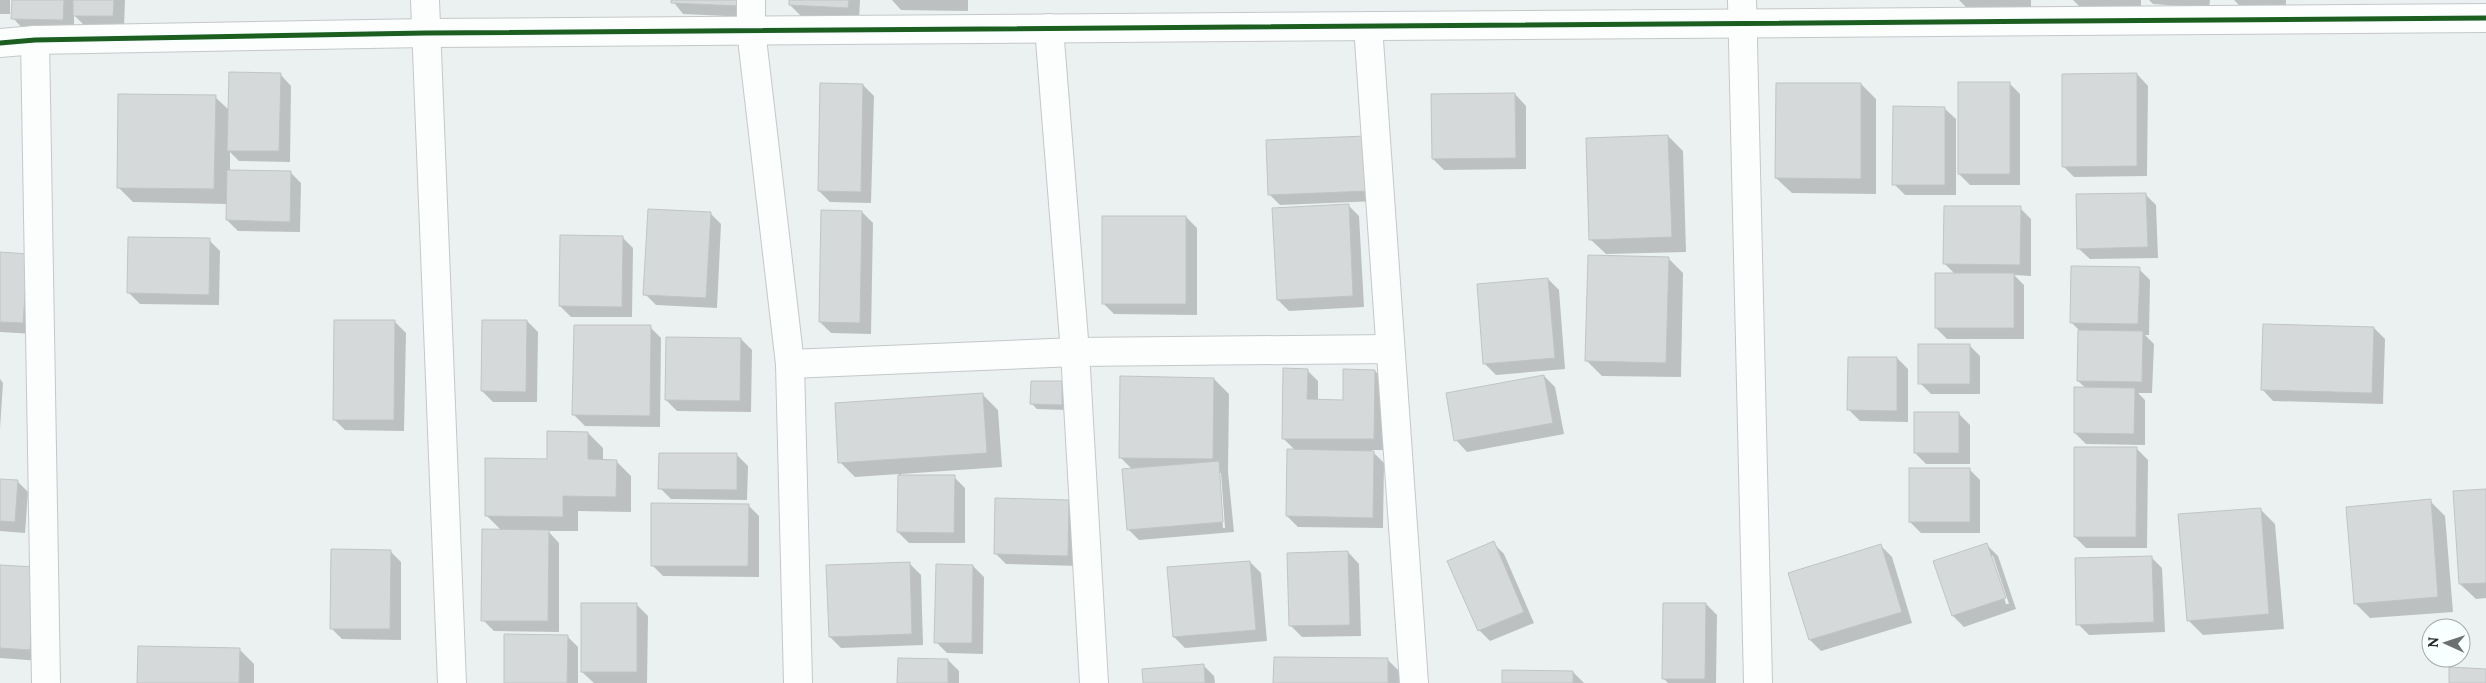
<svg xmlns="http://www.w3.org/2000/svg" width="2486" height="683" viewBox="0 0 2486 683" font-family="Lora,serif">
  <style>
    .shadow { fill: #0003; fill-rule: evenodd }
    .building { fill: #d5d9d9; stroke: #c0c4c5 }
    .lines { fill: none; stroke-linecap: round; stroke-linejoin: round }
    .minor-casing { stroke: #c4c8c8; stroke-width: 30 }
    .minor { stroke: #fcfdfd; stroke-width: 28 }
    .cycleway-casing { stroke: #f7ffff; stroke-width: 8 }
    .cycleway { stroke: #1b5e20; stroke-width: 5 }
  </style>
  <rect width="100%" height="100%" fill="#ebf0f0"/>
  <g class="shadow">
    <rect x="0" y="0" width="10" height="14"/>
    <polygon points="13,0 125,0 124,27 85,26 74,15 74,31 24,30 13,18"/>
    <polygon points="672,0 749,0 748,17 683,14"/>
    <polygon points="790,0 860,0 859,19 801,16 790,5"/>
    <polygon points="892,0 968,0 968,11 901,10"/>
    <polygon points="1959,0 2031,0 2031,9 1968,9"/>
    <polygon points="2073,0 2141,0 2141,9 2082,9"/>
    <polygon points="2149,0 2210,0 2209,8 2153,4"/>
    <polygon points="2234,0 2286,0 2286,9 2243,9"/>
    <polygon points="280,74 291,86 290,162 239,161 230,152 230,171 290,172 301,183 300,232 238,231 227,220 227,204 133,202 118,187 215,97 229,110"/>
    <polygon points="2137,74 2148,86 2147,176 2074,177 2063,166"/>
    <polygon points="2009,83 2020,94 2020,185 1970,185 1959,174"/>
    <polygon points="1861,84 1876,99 1876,194 1792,193 1776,178"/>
    <polygon points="863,85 874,96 871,203 830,202 819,191"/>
    <polygon points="1515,94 1526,106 1526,169 1444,170 1433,159"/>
    <polygon points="1944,108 1956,119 1956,195 1905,195 1894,184"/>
    <polygon points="1668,136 1683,151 1686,252 1606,254 1590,239"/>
    <polygon points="1376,148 1378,201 1280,205 1269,194"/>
    <polygon points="2145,194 2156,205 2158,258 2090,259 2078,248"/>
    <polygon points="1348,205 1359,216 1364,307 1289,311 1278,300"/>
    <polygon points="2020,208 2031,219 2031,276 2014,275 2024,285 2024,339 1947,339 1936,328 1955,274 1945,264"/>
    <polygon points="862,212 873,223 871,334 831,333 820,322"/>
    <polygon points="710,213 721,224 717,308 656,305 645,294"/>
    <polygon points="1186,217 1197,228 1197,315 1114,314 1103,303"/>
    <polygon points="622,237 633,248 632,317 571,317 560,306"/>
    <polygon points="209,240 220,251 219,305 140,304 129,293"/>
    <polygon points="0,253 39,266 34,334 0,332"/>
    <polygon points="1668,258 1683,273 1681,377 1602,376 1587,361"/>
    <polygon points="2139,269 2150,280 2149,335 2145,335 2154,344 2152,393 2138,393 2145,400 2145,445 2086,444 2075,433 2087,389 2078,381 2080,331 2071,322"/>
    <polygon points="1548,279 1559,290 1565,369 1496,375 1485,364"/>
    <polygon points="527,321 538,332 537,402 493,402 482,391"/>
    <polygon points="395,322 406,333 404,431 345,430 334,419"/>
    <polygon points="650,327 661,338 660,427 585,426 574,415"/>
    <polygon points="2374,328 2385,339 2383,404 2273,401 2262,389"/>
    <polygon points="741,339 752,350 751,412 677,411 666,400"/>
    <polygon points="1969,345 1980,356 1980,394 1931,394 1920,383"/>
    <polygon points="1897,358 1908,369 1908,422 1860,421 1849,410"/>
    <polygon points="1307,370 1318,381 1318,401 1344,401 1375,371 1386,382 1385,450 1371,450 1384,463 1383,528 1298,527 1287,516 1296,451 1283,438"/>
    <polygon points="1544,376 1555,387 1564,434 1467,452 1456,440"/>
    <polygon points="0,379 3,383 0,429"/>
    <path d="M 1214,379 L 1229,394 L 1228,472 L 1234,532 L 1139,540 L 1128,529 L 1132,469 L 1120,457 ZM 1218,473 L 1221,473 L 1225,528 L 1223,528 Z"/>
    <polygon points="1062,382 1067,388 1067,410 1037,409 1032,404"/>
    <polygon points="983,395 998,410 1002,467 901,474 901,476 954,477 965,488 965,543 909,543 898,532 899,474 855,477 840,462"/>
    <polygon points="1959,414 1970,425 1970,464 1926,464 1915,453"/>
    <polygon points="588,433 603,448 603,461 616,461 631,476 631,512 578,511 578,531 548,531 559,543 559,632 494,631 483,620 502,531 486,515 548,460"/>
    <polygon points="2137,449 2148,460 2147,548 2086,548 2075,537"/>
    <polygon points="737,455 748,466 747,500 671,499 660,488"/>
    <polygon points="1969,469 1980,480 1980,533 1921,533 1910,522"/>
    <polygon points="0,480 17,481 28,492 25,533 0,531"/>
    <polygon points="2486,490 2486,598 2476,599 2460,584"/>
    <polygon points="1069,501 1080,512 1079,566 1006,564 995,553"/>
    <polygon points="2430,501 2445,516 2453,612 2370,618 2355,603"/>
    <polygon points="748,505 759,516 759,577 663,576 652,565"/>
    <polygon points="2260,509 2275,524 2284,629 2203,635 2188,620"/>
    <polygon points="1493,543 1504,554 1534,623 1490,641 1479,630"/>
    <path d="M 1987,545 L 1998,556 L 2016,609 L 1964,627 L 1953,616 L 1935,562 ZM 1990,556 L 1993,556 L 2009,604 L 2006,604 Z"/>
    <polygon points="1881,546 1892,557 1912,623 1821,651 1810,640 1790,574"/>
    <polygon points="390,551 401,562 401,640 342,639 331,628"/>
    <polygon points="1348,552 1359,564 1361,636 1302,637 1291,626"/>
    <polygon points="2151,557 2162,568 2165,632 2089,635 2078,624"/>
    <polygon points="1250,562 1261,573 1267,641 1185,648 1174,637"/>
    <polygon points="910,564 921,575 923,645 841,648 830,637"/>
    <polygon points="0,566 35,568 41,661 0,658"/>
    <polygon points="973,566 984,577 983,654 947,653 936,642"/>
    <polygon points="1706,604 1717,615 1716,683 1668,683 1663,678"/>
    <polygon points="637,605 648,616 647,683 594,683 582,672"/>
    <polygon points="567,636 578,647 578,683 505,683"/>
    <polygon points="239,649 254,664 254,683 139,683"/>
    <polygon points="948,660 959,671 959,683 898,683"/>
    <polygon points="1388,660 1403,675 1403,683 1274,683"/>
    <polygon points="1203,665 1214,676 1215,683 1145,683"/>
    <polygon points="1573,672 1584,683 1504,683"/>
  </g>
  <g class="building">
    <polygon points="12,0 64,0 63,20 11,19"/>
    <polygon points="73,0 114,0 113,16 73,16"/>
    <polygon points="671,0 738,0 738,6 671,3"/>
    <polygon points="789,0 849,0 848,8 789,5"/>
    <polygon points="229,72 281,73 279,151 227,151"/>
    <polygon points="2137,73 2137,166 2062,167 2062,74"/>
    <rect x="1958" y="82" width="52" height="92"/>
    <polygon points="820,83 863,84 861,192 818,191"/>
    <polygon points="1776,83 1861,83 1861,179 1775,178"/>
    <polygon points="1515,93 1516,158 1432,159 1431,94"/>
    <polygon points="118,94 216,95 214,189 117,188"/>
    <polygon points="1893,106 1945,107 1945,185 1892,185"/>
    <polygon points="1668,135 1672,237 1589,240 1586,138"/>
    <polygon points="1366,136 1368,191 1268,195 1266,140"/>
    <polygon points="227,170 291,171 290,222 226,220"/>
    <polygon points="2146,193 2148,247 2077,249 2076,194"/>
    <polygon points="1349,204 1353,296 1277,300 1272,208"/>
    <polygon points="1944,206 2021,206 2020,265 1943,264"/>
    <polygon points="648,209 711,212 706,298 643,295"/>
    <polygon points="821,210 862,211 860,323 819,322"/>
    <rect x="1102" y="216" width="84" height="88"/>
    <polygon points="560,235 623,236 622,307 559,306"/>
    <polygon points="128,237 210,238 209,295 127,293"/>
    <polygon points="0,252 28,254 23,323 0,322"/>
    <polygon points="1588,255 1669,257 1666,363 1585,361"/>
    <polygon points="2071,266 2140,267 2138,324 2070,323"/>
    <rect x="1935" y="273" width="79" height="55"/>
    <polygon points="1548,278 1555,358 1483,364 1477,284"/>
    <polygon points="334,320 395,320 394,420 333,420"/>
    <polygon points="482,320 527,320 526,392 481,391"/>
    <polygon points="2263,324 2374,327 2372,393 2261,390"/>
    <polygon points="574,325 651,325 650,416 572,415"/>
    <polygon points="2078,330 2143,331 2142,382 2077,381"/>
    <polygon points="666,337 741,338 740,401 665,400"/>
    <rect x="1918" y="344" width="52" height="40"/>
    <polygon points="1848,357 1897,357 1897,411 1847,410"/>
    <polygon points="1283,368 1308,369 1307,399 1343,400 1343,369 1375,370 1374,439 1282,439"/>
    <polygon points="1544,375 1553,423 1454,441 1446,393"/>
    <polygon points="1120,376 1214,378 1213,459 1119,458"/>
    <polygon points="1031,381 1062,381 1062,405 1030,404"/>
    <polygon points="2074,387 2135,388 2134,434 2074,433"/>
    <polygon points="983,393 987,453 838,463 835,403"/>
    <rect x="1914" y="412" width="45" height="41"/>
    <polygon points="547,431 588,432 588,459 617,460 616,497 563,496 563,517 485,516 485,458 547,459"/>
    <polygon points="2074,447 2137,447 2136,537 2074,537"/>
    <polygon points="1287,449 1374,451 1373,518 1286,516"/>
    <polygon points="659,453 737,453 737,490 658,489"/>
    <polygon points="1219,461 1223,522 1127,530 1122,469"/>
    <rect x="1909" y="468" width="61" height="54"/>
    <polygon points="898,475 955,475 954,533 897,532"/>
    <polygon points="0,479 18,480 15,522 0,521"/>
    <polygon points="2486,489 2486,583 2459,584 2453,491"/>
    <polygon points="995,498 1069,500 1068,556 994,554"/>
    <polygon points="2431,499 2438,597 2354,604 2346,507"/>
    <polygon points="651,503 749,504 748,566 651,566"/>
    <polygon points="2261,508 2269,614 2187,621 2178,514"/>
    <polygon points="482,529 549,530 548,621 481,621"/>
    <polygon points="1494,541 1524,612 1478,631 1447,561"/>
    <polygon points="1987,543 2006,598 1952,616 1933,561"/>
    <polygon points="1881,544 1902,612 1809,640 1788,573"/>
    <polygon points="331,549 391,550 390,629 330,629"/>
    <polygon points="1348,551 1350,625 1289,626 1287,553"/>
    <polygon points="2152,556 2154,622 2076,625 2075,558"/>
    <polygon points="1250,561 1256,630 1173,637 1167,567"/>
    <polygon points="910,562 912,634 829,637 826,565"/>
    <polygon points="936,564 973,565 972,643 934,643"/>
    <polygon points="0,565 36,567 30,650 0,648"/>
    <rect x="581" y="603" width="56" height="69"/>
    <polygon points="1663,603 1706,603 1705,679 1662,679"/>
    <polygon points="504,634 568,635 567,683 504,683"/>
    <polygon points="138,646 240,648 239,683 137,683"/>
    <polygon points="1274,657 1388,658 1388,683 1273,683"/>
    <polygon points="898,658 948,659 948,683 897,683"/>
    <polygon points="1204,664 1205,683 1143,683 1142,669"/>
    <polygon points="2449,667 2486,669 2486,683 2449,683"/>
    <polygon points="1502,670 1573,671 1573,683 1502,683"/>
  </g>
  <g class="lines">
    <g class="minor-casing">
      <g id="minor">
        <polyline points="425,0 452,683"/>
        <polyline points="751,0 751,30 790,364 798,683"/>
        <polyline points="1742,0 1758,683"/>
        <polyline points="1368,26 1414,683"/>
        <polyline points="1049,28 1075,352 1094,683"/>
        <polyline points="35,40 46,683"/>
        <polyline points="0,43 35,40 426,33 2486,18"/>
        <polyline points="790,364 1075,352 1390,349"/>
      </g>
    </g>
    <use href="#minor" class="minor"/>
    <g class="cycleway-casing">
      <polyline id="cycleway" points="0,43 35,40 426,33 2486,18"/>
    </g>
    <use href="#cycleway" class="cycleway"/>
  </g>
  <g transform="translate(2446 643) rotate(273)"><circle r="24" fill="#f7ffff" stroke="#a4aaaa"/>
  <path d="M0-4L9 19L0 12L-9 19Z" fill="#6c7070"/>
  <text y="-8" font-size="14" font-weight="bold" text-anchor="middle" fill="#272b2b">N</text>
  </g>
</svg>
